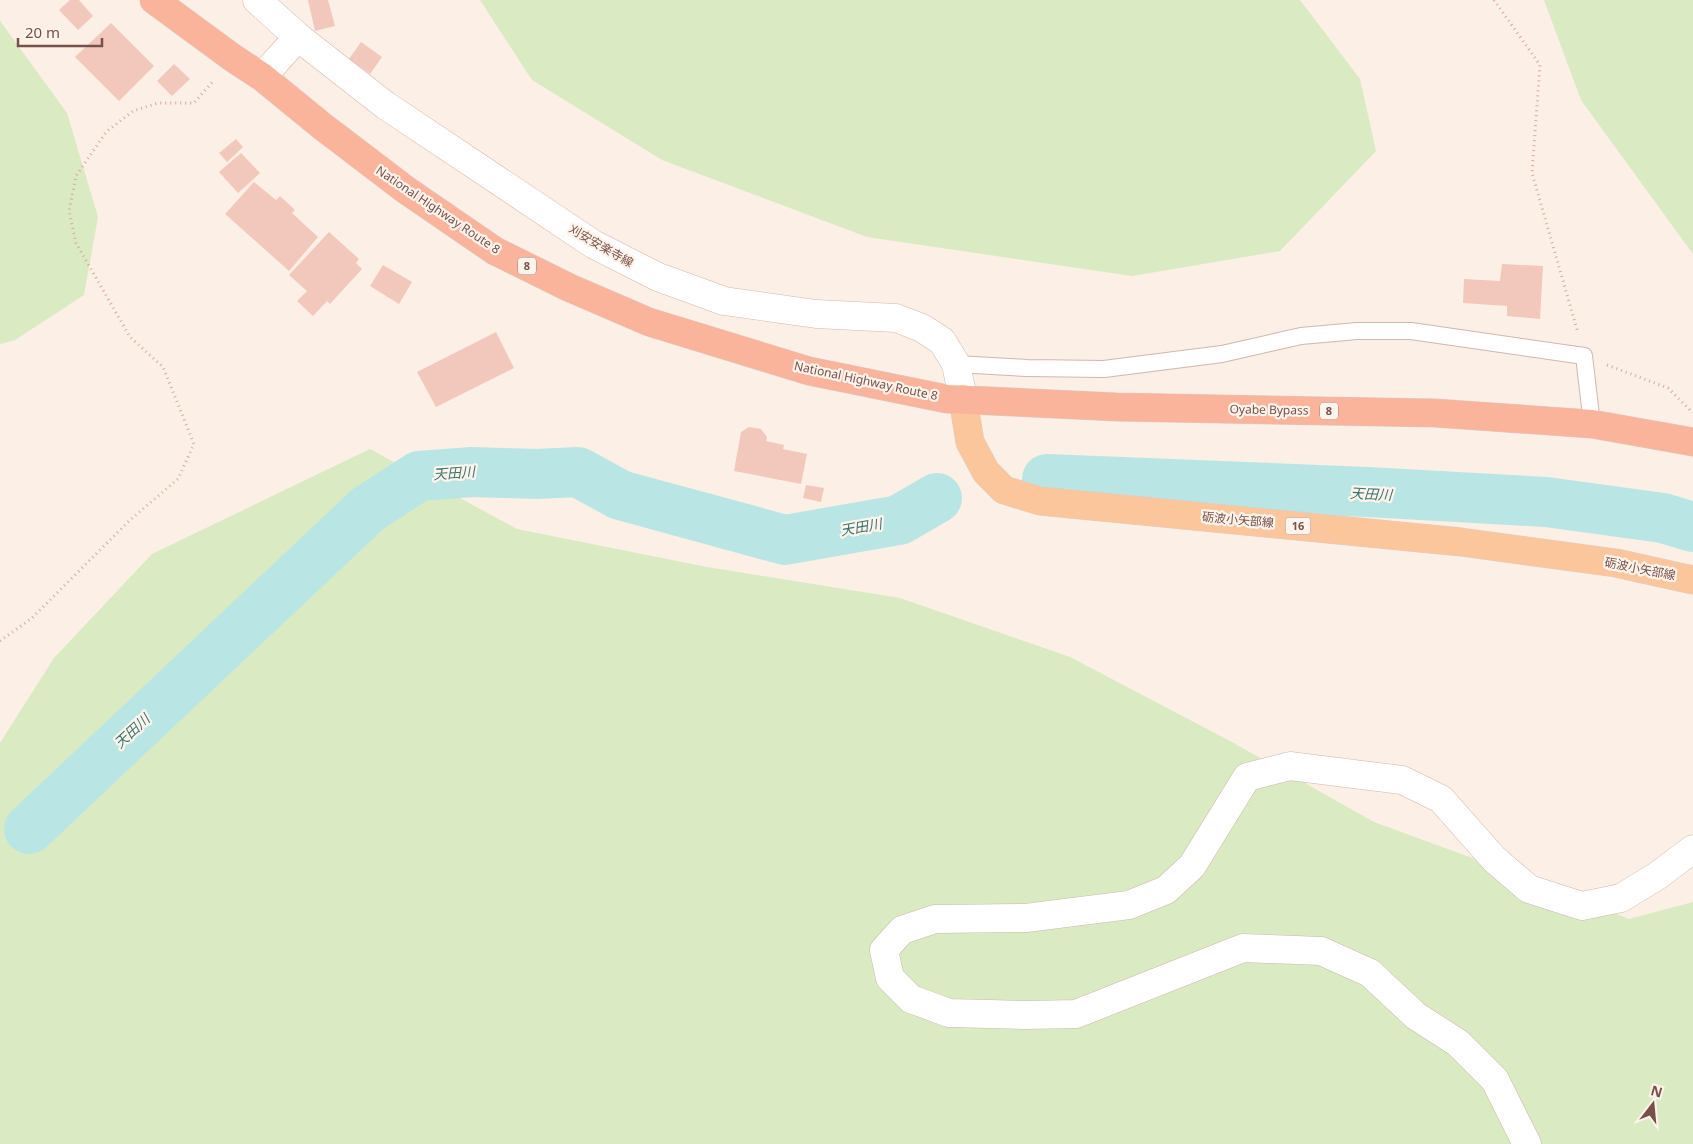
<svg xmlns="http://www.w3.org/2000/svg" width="1693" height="1144" viewBox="0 0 1693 1144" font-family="'Noto Sans','Noto Sans JP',sans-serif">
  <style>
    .green { fill: #daeac3 }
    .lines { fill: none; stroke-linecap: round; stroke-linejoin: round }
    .river { stroke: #b9e6e4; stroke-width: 50 }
    .building { fill: #f2c8bc }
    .service-casing { stroke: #d0b7ae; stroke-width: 18 }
    .minor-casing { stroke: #d0b7ae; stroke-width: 29 }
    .secondary-casing { stroke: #d6b7ad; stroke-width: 29 }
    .primary-casing { stroke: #d9cecc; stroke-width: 29 }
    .trunk-casing { stroke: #d9cecc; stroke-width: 29 }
    .path { stroke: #d7aa9f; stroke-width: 3; stroke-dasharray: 1 4; stroke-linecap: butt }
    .service { stroke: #fff; stroke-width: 16 }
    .minor { stroke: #fff; stroke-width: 28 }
    .secondary { stroke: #fff; stroke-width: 28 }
    .primary { stroke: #fcc69d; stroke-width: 28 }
    .trunk { stroke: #fab49c; stroke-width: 28 }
    .labels { text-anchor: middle; stroke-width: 4.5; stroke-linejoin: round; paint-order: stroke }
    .shield { fill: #fff4eb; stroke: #9f827a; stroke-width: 1 }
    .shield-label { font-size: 11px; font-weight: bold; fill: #76514a }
    .street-label { font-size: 12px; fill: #76514a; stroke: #fff4eb }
    .water-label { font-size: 14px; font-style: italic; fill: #3a7473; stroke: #fff4eb }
  </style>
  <rect width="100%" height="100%" fill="#fcefe5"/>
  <g class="green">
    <polygon points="480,0 1300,0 1360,79 1376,151 1280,251 1132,276 867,237 662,160 532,80"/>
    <polygon points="1544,0 1693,0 1693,254 1581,100"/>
    <polygon points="0,21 67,113 98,217 84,295 15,340 0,344"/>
    <polygon points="370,449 517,529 707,567 900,598 1070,657 1230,741 1374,822 1516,874 1629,919 1693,902 1693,1144 0,1144 0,743 54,658 152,554"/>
  </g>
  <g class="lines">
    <g class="river">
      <polyline points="1047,479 1368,492 1546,502 1663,518 1693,527"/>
      <polyline points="29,829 368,509 419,476 472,472 537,474 578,472 620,495 785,540 899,520 937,498"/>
    </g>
  </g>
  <g class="building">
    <polygon points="70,0 79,0 93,16 78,30 59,10"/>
    <polygon points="308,0 328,0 335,26 315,31"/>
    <polygon points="111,23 154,66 119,101 75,57"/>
    <polygon points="361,42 382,57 370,74 349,59"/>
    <polygon points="174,64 190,79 172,96 157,81"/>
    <polygon points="236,139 243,147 227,162 219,153"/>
    <polygon points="241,153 260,173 238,193 219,172"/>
    <polygon points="254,182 276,200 280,196 295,210 292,213 318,237 289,271 225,214"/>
    <polygon points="329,232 359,259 356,263 362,269 330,304 327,301 313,316 297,301 307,291 289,275"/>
    <polygon points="1502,264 1543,266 1540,319 1507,316 1507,306 1463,303 1464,279 1500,281"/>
    <polygon points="383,265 412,282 399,304 370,286"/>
    <polygon points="496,332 514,368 436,407 417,372"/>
    <polygon points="749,427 761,429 767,437 766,441 784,445 783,449 807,454 801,484 734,471 741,432"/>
    <polygon points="806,485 824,488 821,502 803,498"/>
  </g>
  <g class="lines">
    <g class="service-casing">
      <polyline id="service" points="956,364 1027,368 1104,369 1222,354 1301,336 1357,331 1411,331 1584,356 1592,424"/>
    </g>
    <g class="minor-casing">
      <g id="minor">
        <polyline points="262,77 298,37"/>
        <polyline points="1527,1144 1495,1080 1458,1043 1416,1016 1370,973 1321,951 1243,948 1076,1014 1025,1015 949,1013 911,999 890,978 884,950 902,930 935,919 1026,918 1129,905 1166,890 1192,866 1247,777 1290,766 1402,780 1441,799 1494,859 1529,889 1582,906 1621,898 1657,876 1693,849"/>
      </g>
    </g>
    <g class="secondary-casing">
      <polyline id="secondary" points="257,0 298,37 385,105 593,244 658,277 724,301 816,314 896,318 922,328 942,341 956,364 963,399"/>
    </g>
    <g class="primary-casing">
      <polyline id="primary" points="963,399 970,442 986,472 1004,490 1040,501 1461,542 1616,563 1693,580"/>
    </g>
    <g class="trunk-casing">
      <polyline id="trunk" points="154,0 233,58 262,77 322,126 406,190 495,251 570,288 649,322 809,371 947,399 1117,407 1435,413 1592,424 1693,442"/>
    </g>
    <g class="path">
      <polyline points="1494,0 1540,65 1532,173 1578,333"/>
      <polyline points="1607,365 1668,388 1690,410 1693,411"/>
      <polyline points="0,641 32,618 130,520 178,479 194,444 163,367 130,337 76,243 69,211 76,176 106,132 133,111 158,103 194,103 214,80"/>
    </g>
    <use href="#service" class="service"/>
    <use href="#minor" class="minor"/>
    <use href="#secondary" class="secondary"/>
    <use href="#primary" class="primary"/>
    <use href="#trunk" class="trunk"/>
  </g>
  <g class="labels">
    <g class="shield">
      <rect x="518" y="257.5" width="18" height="17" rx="4"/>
      <rect x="1320" y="402.5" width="18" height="17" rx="4"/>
      <rect x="1285.5" y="517.5" width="25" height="17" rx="4"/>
    </g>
    <g class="shield-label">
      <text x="527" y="270">8</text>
      <text x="1329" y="415">8</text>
      <text x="1298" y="530">16</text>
    </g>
    <g class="street-label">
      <text transform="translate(438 210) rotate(34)" y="4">National Highway Route 8</text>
      <text transform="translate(601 246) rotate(30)" y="4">刈安安楽寺線</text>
      <text transform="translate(866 381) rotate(12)" y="4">National Highway Route 8</text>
      <text transform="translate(1269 410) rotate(1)" y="4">Oyabe Bypass</text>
      <text transform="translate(1238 520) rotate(5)" y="4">砺波小矢部線</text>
      <text transform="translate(1640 569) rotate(11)" y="4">砺波小矢部線</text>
    </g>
    <g class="water-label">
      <text transform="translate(454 473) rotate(-4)" y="5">天田川</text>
      <text transform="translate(1371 494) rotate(3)" y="5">天田川</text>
      <text transform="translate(861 527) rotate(-10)" y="5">天田川</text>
      <text transform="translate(132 731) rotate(-43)" y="5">天田川</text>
    </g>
  </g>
  <g transform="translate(1653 1104) rotate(16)" stroke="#fff4eb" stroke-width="4" paint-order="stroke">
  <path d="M0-4L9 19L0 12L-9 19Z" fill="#76514a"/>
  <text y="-8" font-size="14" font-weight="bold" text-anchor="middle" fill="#76514a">N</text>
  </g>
  <path d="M18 38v8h84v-8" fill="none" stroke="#76514a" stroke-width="2.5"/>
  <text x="25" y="38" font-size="15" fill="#76514a" stroke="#fff4eb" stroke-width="4" paint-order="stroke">20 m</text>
</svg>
